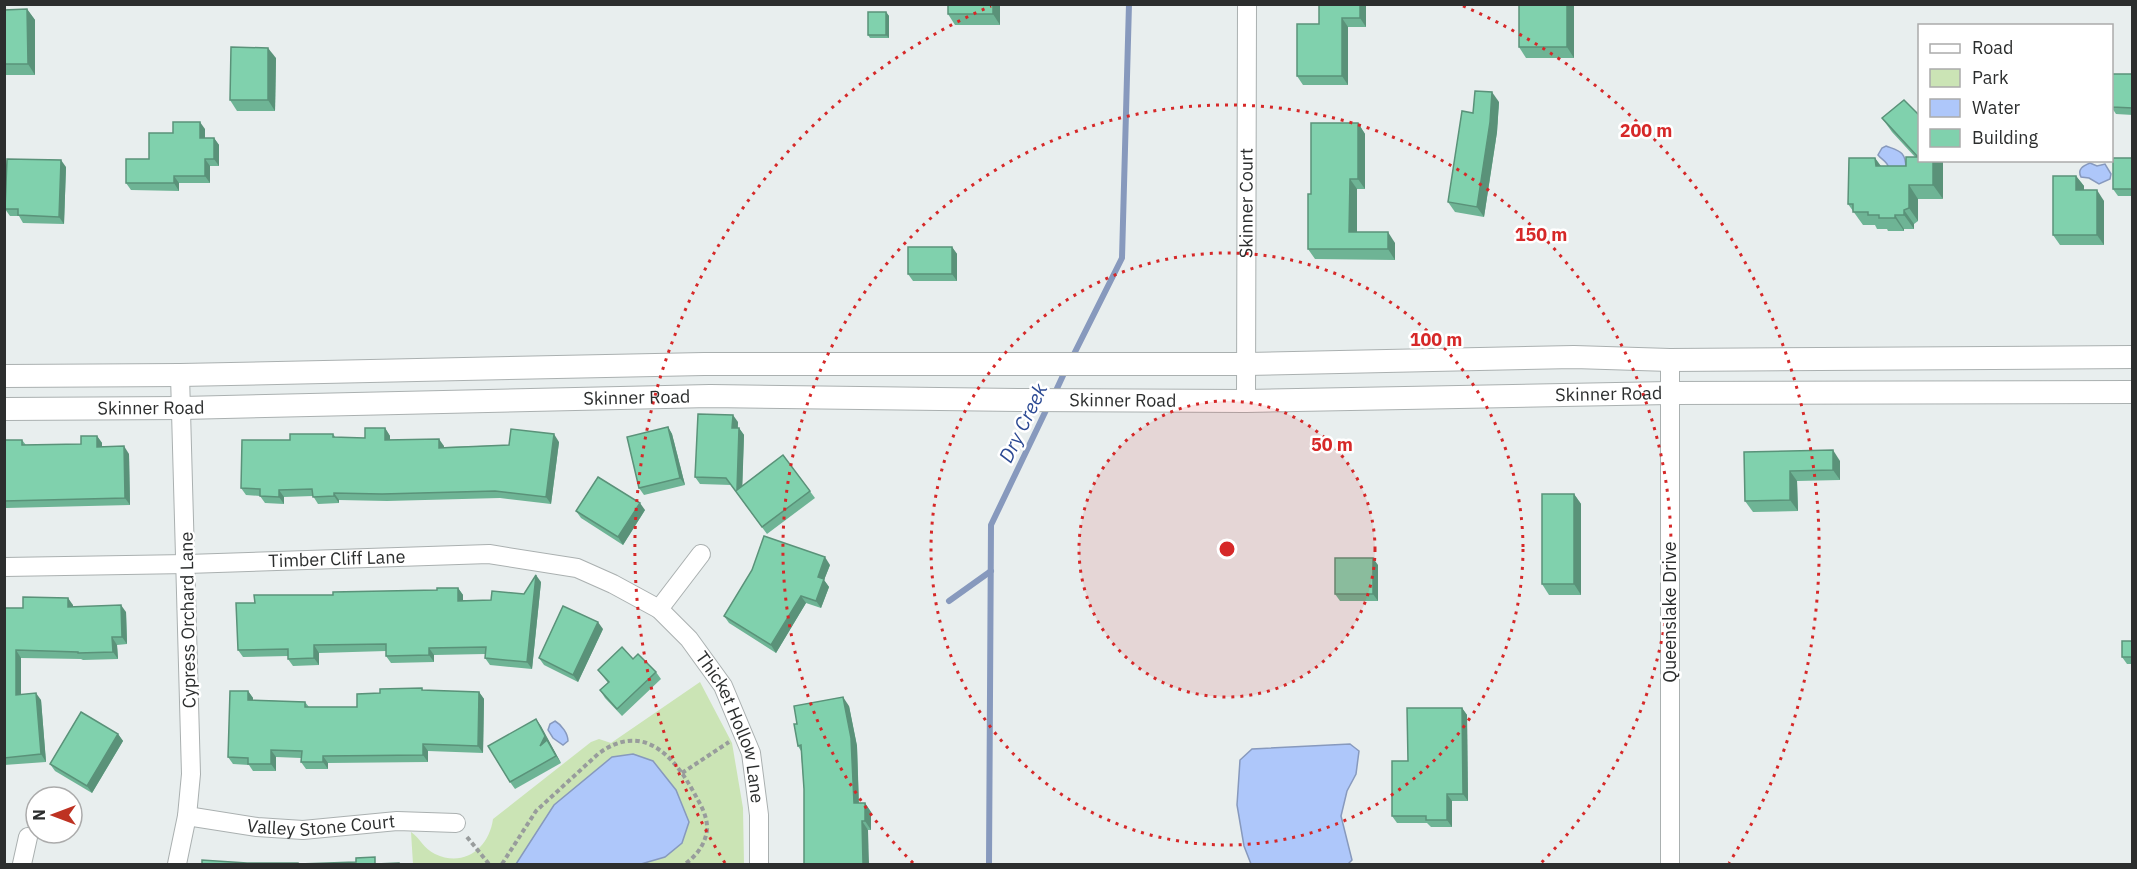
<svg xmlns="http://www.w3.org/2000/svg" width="2137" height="869" viewBox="0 0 2137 869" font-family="'IBM Plex Sans',sans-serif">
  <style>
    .green { fill: #cbe4b5 }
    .water { fill: #aec7fa; stroke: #8799bd; stroke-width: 1.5 }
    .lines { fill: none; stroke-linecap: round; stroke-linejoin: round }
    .stream { stroke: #8799bd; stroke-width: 6 }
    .minor-casing { stroke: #aab0b0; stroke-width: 20 }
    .tertiary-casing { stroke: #aab0b0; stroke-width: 24 }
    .path { stroke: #989c9c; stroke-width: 4; stroke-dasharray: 4.5 3; stroke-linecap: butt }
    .minor { stroke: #fff; stroke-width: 18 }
    .tertiary { stroke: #fff; stroke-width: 22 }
    .wall { fill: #6eb495 }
    .shaded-wall { fill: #5a9279 }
    .building { fill: #80d1ad; stroke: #5a9279; stroke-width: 1.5 }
    .ring { fill: none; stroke: #d62828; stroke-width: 3; stroke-dasharray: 3 6 }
    .labels { text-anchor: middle; stroke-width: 5; stroke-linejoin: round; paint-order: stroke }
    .street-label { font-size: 18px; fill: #2c2e2e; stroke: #fff }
    .water-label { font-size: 20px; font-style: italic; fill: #2b4993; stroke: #fff }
    .centre { fill: #d62828; stroke: #fff; stroke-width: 3 }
    .ring-label { font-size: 18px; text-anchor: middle; font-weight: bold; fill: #d62828; stroke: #fff; stroke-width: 5; stroke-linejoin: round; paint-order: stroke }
  </style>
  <rect width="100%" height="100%" fill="#e8eeee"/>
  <path class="green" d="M 700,682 L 732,743 L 743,808 L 744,864 L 413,864 L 411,832 C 420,838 424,849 435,854 C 464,868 489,848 493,819 L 591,742 L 599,739 L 611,743 Z"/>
  <g class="water">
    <path d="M 1886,146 C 1899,151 1906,151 1906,169 L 1889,168 C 1887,161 1882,160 1878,155 L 1882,148 Z"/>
    <path d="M 2090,163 L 2097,166 L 2105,164 L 2111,174 L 2110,179 L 2099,184 L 2089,178 L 2081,177 C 2077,169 2083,166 2090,163 Z"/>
    <path d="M 555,721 C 562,725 568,734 568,741 L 563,745 L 553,738 L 548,730 L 550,724 Z"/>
    <polygon points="1350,744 1359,751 1356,774 1347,791 1341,816 1352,860 1348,864 1251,864 1244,846 1237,805 1240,760 1252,749"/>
    <polygon points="633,754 653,761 676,790 689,822 682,843 665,857 641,864 516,864 554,805 612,757"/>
  </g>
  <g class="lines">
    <g class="stream">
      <polyline points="1071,360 1122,258 1129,4"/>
      <polyline points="1054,395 1066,369"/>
      <polyline points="949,601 991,571"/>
      <polyline points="989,864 991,525 1049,404"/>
    </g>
    <g class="minor-casing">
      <g id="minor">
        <path id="s1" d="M 1246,401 L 1247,4"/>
        <path id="s2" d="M 4,567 L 187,564 L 489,554 L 577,568 L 613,584 L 659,609 L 689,639 L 723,686 L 751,753 L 759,815 L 759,864"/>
        <polyline points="659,609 701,554"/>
        <path id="s3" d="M 187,816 L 257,827 L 303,830 L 397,821 L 456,823"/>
        <polyline points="22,864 28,837"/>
        <polyline points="177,864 187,816 191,774 180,375"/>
        <polyline points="1670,864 1670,360"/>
      </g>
    </g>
    <g class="tertiary-casing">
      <g id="tertiary">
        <polyline points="4,376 180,375 704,364 1247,364 1574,357 1670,360 2132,357"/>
        <path id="s4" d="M 4,409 L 182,408 L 710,396 L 1024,400 L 1246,401 L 1669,393 L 2132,392"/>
      </g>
    </g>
    <g class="path">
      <polyline points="682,773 729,742"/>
      <polyline points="467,837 489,864"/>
      <path d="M 502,864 L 536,811 L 598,754 C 641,722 672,753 693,791 C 700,804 708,816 707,830 C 705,845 696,856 685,864"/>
    </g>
    <use href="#minor" class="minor"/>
    <use href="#tertiary" class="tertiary"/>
  </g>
  <g class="wall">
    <polygon points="1000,4 1000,25 955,25 948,14"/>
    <polygon points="1366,4 1366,27 1348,27 1348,85 1303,85 1297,76 1319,24"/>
    <polygon points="1574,4 1574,58 1526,58 1519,47"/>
    <polygon points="27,9 35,20 35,75 4,75 4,10"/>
    <polygon points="886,12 889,16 889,38 870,38 868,35"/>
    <polygon points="276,58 275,111 237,111 230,100"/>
    <polygon points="2112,74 2133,74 2133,115 2116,114 2112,108"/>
    <polygon points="1904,100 1943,199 1918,199 1918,221 1914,224 1914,229 1904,229 1904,231 1888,231 1887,229 1877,229 1875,225 1863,225 1848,204 1875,158 1881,166 1906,166 1915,157 1892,132 1882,118"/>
    <polygon points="1499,102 1497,132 1484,217 1455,212 1448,202 1473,113"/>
    <polygon points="1358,123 1365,134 1365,189 1357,189 1357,232 1395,243 1395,260 1315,259 1308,249 1311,194"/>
    <polygon points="205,129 205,138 214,138 219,145 219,166 210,166 210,183 179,183 179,191 131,190 126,183 149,159"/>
    <polygon points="2133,158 2133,196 2118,196 2113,189"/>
    <polygon points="66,167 64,224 23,223 19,216 10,216 5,209"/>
    <polygon points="2076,176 2084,186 2084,190 2104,201 2104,245 2060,245 2053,235"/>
    <polygon points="952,247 957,254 957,281 913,281 908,274"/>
    <polygon points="738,422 738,428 739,428 744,435 742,486 783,455 815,498 767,534 731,485 700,484 695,477"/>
    <polygon points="668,427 672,434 685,485 644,495 639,488"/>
    <polygon points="385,428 390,436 390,440 444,446 444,447 509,445 559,442 551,504 500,498 387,501 339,500 339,503 318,504 313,496 284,497 284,504 265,503 260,496 246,495 241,488 290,440 333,434 336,438 365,438"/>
    <polygon points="97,436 102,443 102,447 129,454 130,505 6,508 4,506 4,440 22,440 26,445 81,444"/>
    <polygon points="1744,452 1840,461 1840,480 1797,481 1798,511 1753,512 1745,501"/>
    <polygon points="1574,494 1581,504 1581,595 1549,595 1542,584"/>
    <polygon points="645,510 623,545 581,518 576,511"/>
    <polygon points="830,565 824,580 829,587 821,608 806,603 776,653 729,623 724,616"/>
    <polygon points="1378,565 1378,601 1340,601 1335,594"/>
    <polygon points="541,582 532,669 490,665 485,658 485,654 434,655 434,662 391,663 386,656 386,651 319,653 319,665 293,666 288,659 288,656 243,657 238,650 255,603 333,595 437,590 458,588 463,595 463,600 491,600 524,594"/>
    <polygon points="68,598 73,607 126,612 127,644 117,645 118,659 83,660 81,659 21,658 21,695 41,700 46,762 4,765 4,608 23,608"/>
    <polygon points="603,629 578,682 544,665 539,658"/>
    <polygon points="2133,641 2133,664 2127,664 2122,657"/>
    <polygon points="633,659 656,672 661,679 622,716 605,698 600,690 608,683 598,670"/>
    <polygon points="422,688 423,691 479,692 484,699 483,753 428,751 428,762 328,763 328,769 306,769 301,762 301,758 276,757 276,771 253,771 249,765 233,764 228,757 248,691 253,698 253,700 305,702 309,707 357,707 380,693"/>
    <polygon points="849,706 857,746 859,803 865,803 871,812 871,830 868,830 804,789 801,751 798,746 797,724"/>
    <polygon points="1462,708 1467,715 1468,801 1452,801 1452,827 1431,827 1427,823 1397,823 1392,816 1408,761"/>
    <polygon points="536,719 561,763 515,789 510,782"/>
    <polygon points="118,734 123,741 92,793 55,771 50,764"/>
  </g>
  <g class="shaded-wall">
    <polygon points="993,4 1000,4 1000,25 993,14"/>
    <polygon points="1360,4 1366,4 1366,27 1360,18"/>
    <polygon points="1567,4 1574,4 1574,58 1567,47"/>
    <polygon points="27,9 35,20 35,75 28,64"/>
    <polygon points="886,12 889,16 889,38 886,35"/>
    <polygon points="1342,18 1348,27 1348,85 1342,76"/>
    <polygon points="268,48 276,58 275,111 268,100"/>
    <polygon points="1492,92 1499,102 1497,132 1484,217 1477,207"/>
    <polygon points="200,122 205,129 205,145 200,138"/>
    <polygon points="1358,123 1365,134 1365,189 1358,179"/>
    <polygon points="214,138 219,145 219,166 214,159"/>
    <polygon points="1875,158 1884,171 1876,166"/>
    <polygon points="205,159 210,166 210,183 205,176"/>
    <polygon points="61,160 66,167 64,224 59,217"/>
    <polygon points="1933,160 1943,160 1943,199 1933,185"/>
    <polygon points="174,176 179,183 179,191 174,183"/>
    <polygon points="2076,176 2084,186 2084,201 2076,190"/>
    <polygon points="1350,179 1357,189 1357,242 1349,232"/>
    <polygon points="1909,185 1918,199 1918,221 1909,208"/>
    <polygon points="2097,190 2104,201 2104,245 2097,235"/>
    <polygon points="1904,210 1914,224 1914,229 1904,215"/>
    <polygon points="1895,215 1904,229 1904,231 1895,218"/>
    <polygon points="1388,232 1395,243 1395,260 1388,249"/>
    <polygon points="952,247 957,254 957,281 952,274"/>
    <polygon points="733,415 738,422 737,435 732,428"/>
    <polygon points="668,427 672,434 685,485 680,478"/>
    <polygon points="385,428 390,436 390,447 385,440"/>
    <polygon points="739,428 744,435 742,497 737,490"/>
    <polygon points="554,434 559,442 551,504 546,497"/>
    <polygon points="97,436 102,443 102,454 97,447"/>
    <polygon points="439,439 444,446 444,455 439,448"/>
    <polygon points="124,446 129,454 130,505 125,498"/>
    <polygon points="1833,450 1840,461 1840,480 1833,470"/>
    <polygon points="1790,471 1797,481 1798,511 1790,500"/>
    <polygon points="279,490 284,497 284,504 279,497"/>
    <polygon points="334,493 339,500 339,503 334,496"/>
    <polygon points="1574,494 1581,504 1581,595 1574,584"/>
    <polygon points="640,503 645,510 623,545 618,537"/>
    <polygon points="825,557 830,565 824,580 829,587 821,608 816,601 818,577"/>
    <polygon points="1373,558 1378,565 1378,601 1373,594"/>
    <polygon points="536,575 541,582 532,669 527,662"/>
    <polygon points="458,588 463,595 463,608 458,601"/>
    <polygon points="801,596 806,603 776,653 771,645"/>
    <polygon points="68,598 73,605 73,614 68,607"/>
    <polygon points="121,605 126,612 127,644 122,637"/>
    <polygon points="598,622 603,629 578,682 573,675"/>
    <polygon points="112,637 117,645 118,659 113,652"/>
    <polygon points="314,645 319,653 319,665 314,658"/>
    <polygon points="429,648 434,655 434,662 429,655"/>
    <polygon points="16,650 21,658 21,702 16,695"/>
    <polygon points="248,691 253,698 253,707 248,700"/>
    <polygon points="479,692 484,699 483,753 478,746"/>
    <polygon points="36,693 41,700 46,762 41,754"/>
    <polygon points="843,697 849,706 857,746 859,812 854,803"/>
    <polygon points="1462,708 1467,715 1468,801 1463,794"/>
    <polygon points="536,719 541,726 561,763 556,756 540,746"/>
    <polygon points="118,734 123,741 92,793 87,786"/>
    <polygon points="423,744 428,751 428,762 423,755"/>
    <polygon points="271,750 276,757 276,771 271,764"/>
    <polygon points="323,756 328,763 328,769 323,762"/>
    <polygon points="1447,794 1452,801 1452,827 1447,820"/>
    <polygon points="865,803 871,812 871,830 865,821"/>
    <polygon points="862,821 868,830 869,864 863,864"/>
  </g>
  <g class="building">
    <rect x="948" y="4" width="45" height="10"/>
    <polygon points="1319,4 1360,4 1360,18 1342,18 1342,76 1297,76 1297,24 1319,24"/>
    <rect x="1519" y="4" width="48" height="43"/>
    <polygon points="27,9 28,64 4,64 4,10"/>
    <rect x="868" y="12" width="18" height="23"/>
    <polygon points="231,47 268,48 268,100 230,100"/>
    <polygon points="2112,74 2133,74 2133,108 2112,107"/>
    <polygon points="1475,91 1492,92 1490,122 1477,207 1448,202 1462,111 1473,113"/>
    <polygon points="1904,100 1920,116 1920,160 1933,160 1933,185 1909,185 1909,208 1904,210 1904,215 1895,215 1895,218 1879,218 1879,215 1868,215 1868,212 1853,212 1853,204 1848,204 1849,158 1875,158 1876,166 1906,166 1906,157 1918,157 1882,118"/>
    <polygon points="173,122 200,122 200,138 214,138 214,159 205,159 205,176 174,176 174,183 126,183 126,159 149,159 149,133 173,133"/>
    <polygon points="1311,123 1358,123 1358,179 1350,179 1349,232 1388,232 1388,249 1308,249 1308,194 1311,194"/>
    <rect x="2113" y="158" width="20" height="31"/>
    <polygon points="7,159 61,160 59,217 18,215 18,209 5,209"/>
    <polygon points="2053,176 2076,176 2076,190 2097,190 2097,235 2053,235"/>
    <rect x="908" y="247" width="44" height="27"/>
    <polygon points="698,414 733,415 732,428 739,428 737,490 783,455 810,491 762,527 726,478 695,477"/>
    <polygon points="668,427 680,478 639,488 627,437"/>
    <polygon points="365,428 385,428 385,440 439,439 439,448 509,445 511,429 554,434 546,497 495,491 382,494 334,493 334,496 313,497 312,489 279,490 279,497 260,496 260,489 241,488 242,440 290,440 290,434 333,434 333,437 365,438"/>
    <polygon points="81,436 97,436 97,447 124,446 125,498 4,501 4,440 22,440 22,445 81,444"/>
    <polygon points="1833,450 1833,470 1790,471 1790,500 1745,501 1744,452"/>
    <polygon points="598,477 640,503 618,537 576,511"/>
    <rect x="1542" y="494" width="32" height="90"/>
    <polygon points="764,536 825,557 818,577 824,579 816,601 801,596 771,645 724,616 752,570"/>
    <rect x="1335" y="558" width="38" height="36"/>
    <polygon points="536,575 527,662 485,658 486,647 429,648 429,655 386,656 386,644 314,645 314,658 288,659 288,649 238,650 236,603 255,603 254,595 333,595 333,592 437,590 437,588 458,588 458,601 491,600 492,591 524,594"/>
    <polygon points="23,597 68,598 68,607 121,605 122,637 112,637 113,652 78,653 78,652 16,650 16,695 36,693 41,754 4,758 4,608 23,608"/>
    <polygon points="563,606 598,622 573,675 539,658"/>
    <rect x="2122" y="641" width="11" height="16"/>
    <polygon points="622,647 633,659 638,654 656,672 617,709 600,690 609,682 598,670"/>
    <polygon points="422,688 422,690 479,692 478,746 423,744 423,755 323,756 323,762 301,762 302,751 271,750 271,764 248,764 248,758 228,757 230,691 248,691 248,700 305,702 305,707 357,707 357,694 380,693 380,689"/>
    <polygon points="843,697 851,738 854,803 865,803 865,821 862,821 863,864 804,864 804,789 801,745 798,746 794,724 797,724 794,706"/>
    <polygon points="1407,708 1462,708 1463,794 1447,794 1447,820 1426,820 1426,816 1392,816 1392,761 1408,761"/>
    <polygon points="81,712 118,734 87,786 50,764"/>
    <polygon points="536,719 545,736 540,746 547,740 556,756 510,782 488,746"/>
    <polygon points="375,857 375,864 399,863 399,864 202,864 202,860 247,863 298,863 298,864 356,862 356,858"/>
  </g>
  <circle cx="1227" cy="549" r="148" fill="#d62828" fill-opacity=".12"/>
  <g class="ring">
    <circle cx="1227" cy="549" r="148"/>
    <circle cx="1227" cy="549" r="296"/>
    <path d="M913 863A444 444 0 1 1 1541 863"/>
    <path d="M725 863A592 592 0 0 1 991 6M1463 6A592 592 0 0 1 1729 863"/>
  </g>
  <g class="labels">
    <g class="street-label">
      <text dy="6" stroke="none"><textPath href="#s1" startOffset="198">Skinner Court</textPath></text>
      <text dy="6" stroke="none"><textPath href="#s4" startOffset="1605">Skinner Road</textPath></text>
      <text dy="6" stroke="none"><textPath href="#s4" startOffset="633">Skinner Road</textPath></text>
      <text dy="6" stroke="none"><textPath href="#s4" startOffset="1119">Skinner Road</textPath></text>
      <text dy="6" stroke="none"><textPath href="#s4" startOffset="147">Skinner Road</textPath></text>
      <text dy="6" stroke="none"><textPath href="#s2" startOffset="333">Timber Cliff Lane</textPath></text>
      <text transform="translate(1670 612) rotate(-90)" y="6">Queenslake Drive</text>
      <text transform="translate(188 620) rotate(-91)" y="6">Cypress Orchard Lane</text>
      <text dy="6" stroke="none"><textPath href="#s2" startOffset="808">Thicket Hollow Lane</textPath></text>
      <text dy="6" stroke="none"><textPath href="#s3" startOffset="135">Valley Stone Court</textPath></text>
    </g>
    <g class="water-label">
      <text transform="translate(1023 423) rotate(-64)" y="7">Dry Creek</text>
    </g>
  </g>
  <circle cx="1227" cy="549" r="9" class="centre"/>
  <g class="ring-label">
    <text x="1646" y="137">200 m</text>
    <text x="1541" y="241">150 m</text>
    <text x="1436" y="346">100 m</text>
    <text x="1332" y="451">50 m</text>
  </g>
  <rect width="2137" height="869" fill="none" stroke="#2c2e2e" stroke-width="12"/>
  <rect x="1918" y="24" width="195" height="138" fill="#ffffff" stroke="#ababab" stroke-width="1.5"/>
  <rect x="1930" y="44" width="30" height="9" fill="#ffffff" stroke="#ababab" stroke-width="1.5"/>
  <text x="1972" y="54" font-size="18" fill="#2c2e2e">Road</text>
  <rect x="1930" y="69" width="30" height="18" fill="#cbe4b5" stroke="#ababab" stroke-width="1.5"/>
  <text x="1972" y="84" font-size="18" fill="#2c2e2e">Park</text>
  <rect x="1930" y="99" width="30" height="18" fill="#aec7fa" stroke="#ababab" stroke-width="1.5"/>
  <text x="1972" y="114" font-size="18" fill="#2c2e2e">Water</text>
  <rect x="1930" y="129" width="30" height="18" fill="#80d1ad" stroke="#ababab" stroke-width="1.5"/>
  <text x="1972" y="144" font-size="18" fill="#2c2e2e">Building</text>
  <g transform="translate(54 815) rotate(270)"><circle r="28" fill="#ffffff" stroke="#ababab" stroke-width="1.5"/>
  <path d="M0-4.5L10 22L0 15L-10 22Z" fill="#be3222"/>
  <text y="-9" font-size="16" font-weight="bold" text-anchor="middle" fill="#2c2e2e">N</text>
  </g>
</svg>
